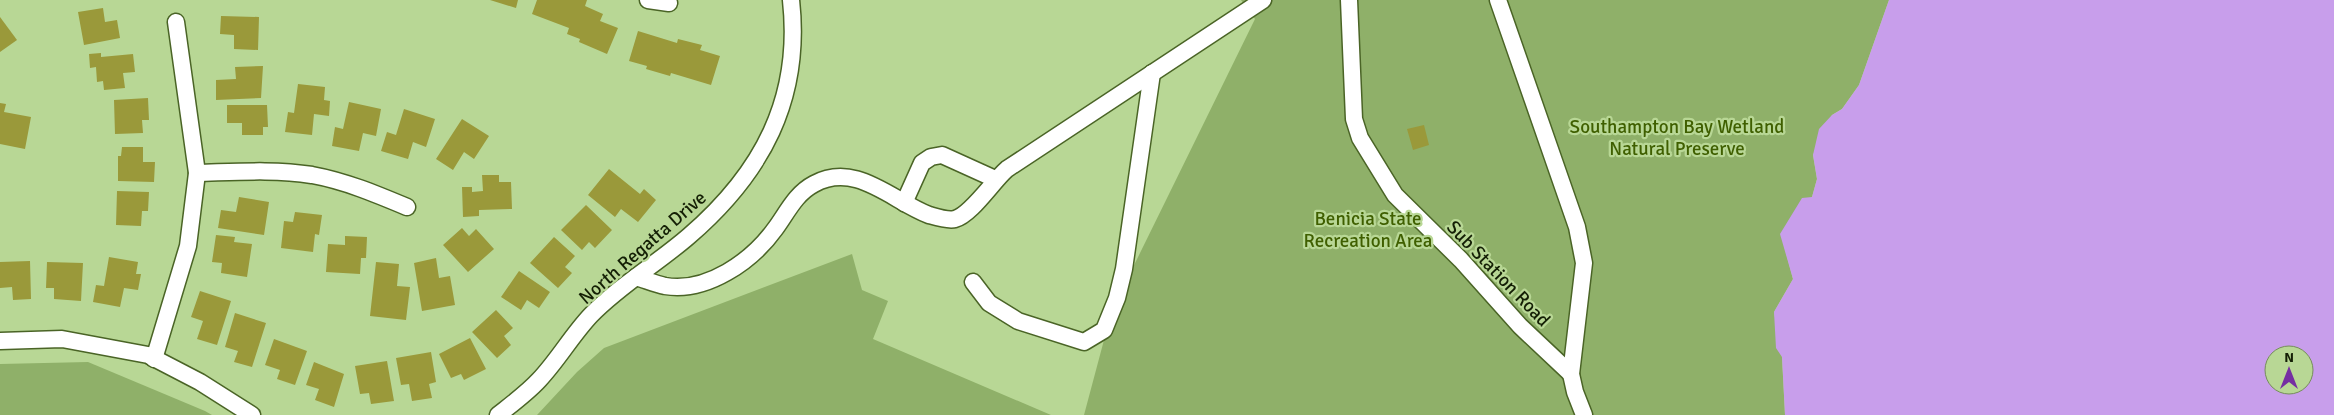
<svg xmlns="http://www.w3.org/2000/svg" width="2334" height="415" viewBox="0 0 2334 415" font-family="Signika,sans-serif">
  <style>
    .green { fill: #8fb069 }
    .water { fill: #c89eeb; fill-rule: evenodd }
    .building { fill: #9a993a }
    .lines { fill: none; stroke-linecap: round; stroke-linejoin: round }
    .minor-casing { stroke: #4a6426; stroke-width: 19 }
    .minor { stroke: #fff; stroke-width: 16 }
    .labels { text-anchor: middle; stroke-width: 4.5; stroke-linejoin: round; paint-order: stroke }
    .park-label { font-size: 19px; fill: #3f5f00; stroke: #b8d795 }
    .street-label { font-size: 19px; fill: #141f05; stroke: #b8d795 }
  </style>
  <rect width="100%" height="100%" fill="#b8d795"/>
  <g class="green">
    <polygon points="1241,0 1889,0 1859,85 1842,109 1832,115 1813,155 1817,179 1812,197 1781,234 1793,279 1774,312 1782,357 1785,415 1084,415 1112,310 1255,19"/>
    <polygon points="852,254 862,290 888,301 873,339 1051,415 537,415 577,372 604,348"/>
    <polygon points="88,362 205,411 212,415 0,415 0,364"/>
  </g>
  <path class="water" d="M 1889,0 L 2334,0 L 2334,415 L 1785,415 L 1782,357 L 1776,348 L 1774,312 L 1793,279 L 1780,234 L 1802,198 L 1812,197 L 1817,179 L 1813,155 L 1819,129 L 1832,115 L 1842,109 L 1859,85 ZM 2274,355 L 2304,355 L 2304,385 L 2274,385 Z"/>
  <g class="building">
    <polygon points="490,0 518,0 516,8"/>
    <polygon points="537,0 587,0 585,6 603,14 600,21 618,28 607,54 579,42 580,39 567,34 569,28 532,14"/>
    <polygon points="103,8 105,22 117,20 120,38 84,45 78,12"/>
    <polygon points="221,16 259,17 258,50 234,49 234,35 220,34"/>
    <polygon points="0,17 17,40 0,52"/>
    <polygon points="638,31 677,43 678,39 702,45 700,50 720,56 711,85 671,73 670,76 646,69 647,66 629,61"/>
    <polygon points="101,53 101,57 133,54 135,72 123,73 125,88 104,90 103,81 97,82 96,67 90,68 89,54"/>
    <polygon points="263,66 261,98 216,100 216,80 236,79 235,67"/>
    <polygon points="298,84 325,87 324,100 330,101 329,116 314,114 312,135 285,132 288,112 294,113"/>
    <polygon points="148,98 149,120 142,120 143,133 115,134 114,100"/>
    <polygon points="349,102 381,109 376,136 363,133 359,151 332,146 335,127 343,129"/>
    <polygon points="0,103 6,104 4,112 31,117 25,149 0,144"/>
    <polygon points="227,105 267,105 268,127 263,127 263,135 242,135 242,123 227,123"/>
    <polygon points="404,109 435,119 426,147 413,142 408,159 381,151 387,132 396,135"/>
    <polygon points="462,119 489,136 474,159 464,152 453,170 436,159"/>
    <polygon points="1424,125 1429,145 1413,150 1407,129"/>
    <polygon points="122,147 143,147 143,162 155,162 154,182 118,181 118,156 121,156"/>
    <polygon points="609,169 640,194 644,189 656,200 638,222 621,209 615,217 588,195"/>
    <polygon points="482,175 499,175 499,182 511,182 512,209 479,210 479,216 463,217 462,187 472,187 472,192 483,191"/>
    <polygon points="117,191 149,192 148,211 142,211 141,226 116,225"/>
    <polygon points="239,197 269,202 264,235 218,228 221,210 236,212"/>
    <polygon points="586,205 612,230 595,248 589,242 582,250 561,230"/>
    <polygon points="295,212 322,215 319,235 315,234 313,252 281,248 284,221 293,222"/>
    <polygon points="462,228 469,236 476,229 494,249 468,272 443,245"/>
    <polygon points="216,235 235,237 234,242 252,244 247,277 221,273 222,263 212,262"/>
    <polygon points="345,236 367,237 366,258 361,258 360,274 326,272 328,244 345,245"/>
    <polygon points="554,237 575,256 565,267 572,273 558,288 530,263"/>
    <polygon points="109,257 138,262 136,274 141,274 138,290 124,288 120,307 93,302 96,285 104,286"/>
    <polygon points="436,258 439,278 450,276 455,305 422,311 414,263"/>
    <polygon points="30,261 31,299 13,300 12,287 0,288 0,262"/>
    <polygon points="47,262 83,263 81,301 54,299 54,288 46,288"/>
    <polygon points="376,262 399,264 397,286 410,287 406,320 370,316"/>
    <polygon points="519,271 550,292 539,308 527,300 521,310 501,297"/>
    <polygon points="200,291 231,301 217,345 197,339 203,321 191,317"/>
    <polygon points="496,310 513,328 504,336 511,345 497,358 472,332"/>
    <polygon points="235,313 266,323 252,367 234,362 238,351 225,347"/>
    <polygon points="470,338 486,369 464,380 461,374 451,378 439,354"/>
    <polygon points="274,339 307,351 295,385 277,379 280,370 265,365"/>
    <polygon points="431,352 436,382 429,384 432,398 412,401 409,384 401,385 396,358"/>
    <polygon points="387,361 394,401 371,404 369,393 360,394 355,366"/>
    <polygon points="314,362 344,374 334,407 315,400 319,389 306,385"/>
  </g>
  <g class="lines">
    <g class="minor-casing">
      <g id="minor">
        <polyline points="648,0 669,3"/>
        <polyline points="1349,0 1354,119 1360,138 1395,195 1461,260 1520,326 1571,374"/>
        <polyline points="1498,0 1577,227 1584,263 1571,374 1575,392 1584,415"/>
        <path d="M 197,173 C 235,172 274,169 312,175 C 345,181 376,194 407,207"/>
        <polyline points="904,203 922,163 931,157 942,155 995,179"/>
        <path d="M 636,277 C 646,280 656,284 665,286 C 707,293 752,261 775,229 C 787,213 795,194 814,184 C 856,161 892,201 929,215 C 936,217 948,221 955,219 C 971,215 993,181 1007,169 L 1263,0"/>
        <polyline points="973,282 989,303 1018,321 1084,342 1104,330 1117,298 1124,269 1152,73"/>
        <polyline points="0,341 62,339 148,355 200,382 252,415"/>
        <polyline points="154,359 188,246 197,173 176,22"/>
        <path d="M 498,415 C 512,404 527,393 539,380 C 558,360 572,335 591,315 C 620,285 658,263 689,236 C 762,173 802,99 791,0"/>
      </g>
    </g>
    <use href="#minor" class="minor"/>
  </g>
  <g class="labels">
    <g class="park-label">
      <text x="1677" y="133">Southampton Bay Wetland<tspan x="1677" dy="22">Natural Preserve</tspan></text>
      <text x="1368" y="225">Benicia State<tspan x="1368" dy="22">Recreation Area</tspan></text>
    </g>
    <g class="street-label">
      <text transform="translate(642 247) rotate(-41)" y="7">North Regatta Drive</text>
      <text transform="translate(1499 273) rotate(46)" y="7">Sub Station Road</text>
    </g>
  </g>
  <g transform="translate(2289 370)"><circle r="24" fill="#b8d795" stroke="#768d5b"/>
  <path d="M0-4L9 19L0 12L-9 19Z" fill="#752ea2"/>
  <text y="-8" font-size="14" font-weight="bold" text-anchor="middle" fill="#141f05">N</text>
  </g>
</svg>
